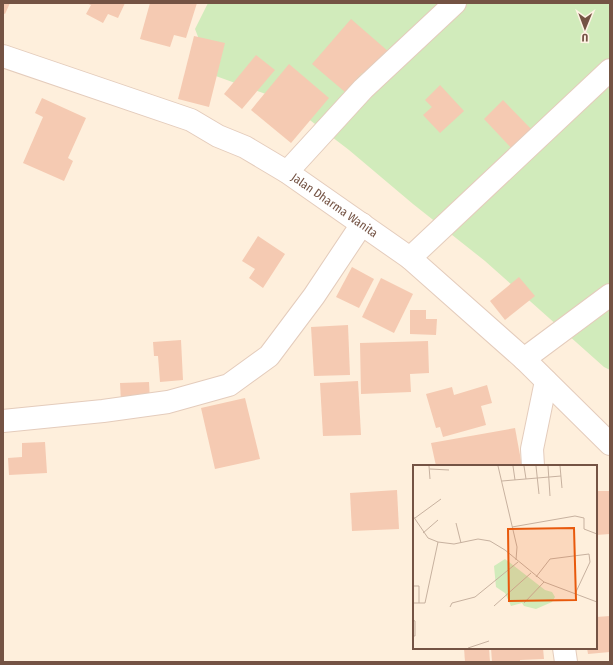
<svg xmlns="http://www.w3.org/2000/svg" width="613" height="665" viewBox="0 0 613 665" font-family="'Fira Sans Condensed',sans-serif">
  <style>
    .green { fill: #d1ebbb }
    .building { fill: #f5cab2 }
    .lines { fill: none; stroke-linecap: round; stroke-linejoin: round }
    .street-casing { stroke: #e4ccbc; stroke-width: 24 }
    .street { stroke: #fff; stroke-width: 22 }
    .labels { text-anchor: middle; stroke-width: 3; stroke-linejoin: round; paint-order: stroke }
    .street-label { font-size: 12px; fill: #745344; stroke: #fff3e4 }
    .inset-road { fill: none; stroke: #c7b19f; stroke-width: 1 }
    .view { fill: #e8590c; fill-opacity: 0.15; stroke: #e8590c; stroke-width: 2 }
    .inset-edge { fill: none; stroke: #745344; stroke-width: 2 }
  </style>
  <rect width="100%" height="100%" fill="#feefdc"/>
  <polygon class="green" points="208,3 610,3 610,370 604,367 485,261 413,204 349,150 285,101 213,75 195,29"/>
  <g class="building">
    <polygon points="3,3 10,3 5,14 3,13"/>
    <polygon points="86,3 125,3 118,18 108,14 103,23 86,14 91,5"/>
    <polygon points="150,3 197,3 186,38 174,35 170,47 140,39"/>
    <polygon points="351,19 389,52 367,77 362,73 345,92 312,64"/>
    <polygon points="194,36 225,43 209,107 178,99"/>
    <polygon points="256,55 275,70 242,109 224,94"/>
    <polygon points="289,64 329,98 291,143 251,110"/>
    <polygon points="440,85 464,111 440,133 423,115 432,107 425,100"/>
    <polygon points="42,98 86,118 68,158 73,161 64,181 23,163 43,117 35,113"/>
    <polygon points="503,100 534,132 514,151 484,119"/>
    <polygon points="258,236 285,254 263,288 249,278 255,269 242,261"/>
    <polygon points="352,267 374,279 359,308 336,297"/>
    <polygon points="519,277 535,296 505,320 490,301"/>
    <polygon points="381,278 413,294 394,333 362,317"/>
    <polygon points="410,310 426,310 426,319 437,319 436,335 410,334"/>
    <polygon points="348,325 350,375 314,376 311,327"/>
    <polygon points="181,340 183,380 160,382 158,356 154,356 153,342"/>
    <polygon points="428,341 429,373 410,374 411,392 361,394 360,343"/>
    <polygon points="358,381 361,435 323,436 320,383"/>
    <polygon points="149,382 150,402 121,402 120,383"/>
    <polygon points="487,385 492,403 481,406 486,425 443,437 440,427 436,428 426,394 452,387 454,395"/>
    <polygon points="245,398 260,459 215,469 201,408"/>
    <polygon points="515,428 522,466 436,466 431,443"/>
    <polygon points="45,442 47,473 9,475 8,458 22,457 22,443"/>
    <polygon points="397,490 399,529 352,531 350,493"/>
    <polygon points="597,491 610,491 610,534 596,535"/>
    <polygon points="610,616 610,652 588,654 587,648 596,648 596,617"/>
    <polygon points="464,648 489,648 490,662 465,662"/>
    <polygon points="491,648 543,648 544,659 520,660 520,662 492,662"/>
  </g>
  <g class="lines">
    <g class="street-casing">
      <g id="street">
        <path id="s1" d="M 3,56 L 191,120 L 218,136 L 245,147 L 287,172 L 410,258 L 524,359 L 610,444"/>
        <polyline points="287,172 363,89 455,3"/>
        <polyline points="410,258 610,70"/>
        <polyline points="524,359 610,295"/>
        <polyline points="3,421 103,411 168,402 229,385 269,356 314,296 362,224"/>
        <polyline points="533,466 532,449 546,381"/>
        <polyline points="564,648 566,662"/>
      </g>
    </g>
    <use href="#street" class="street"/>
  </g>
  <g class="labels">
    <g class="street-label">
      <text dy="4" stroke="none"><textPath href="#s1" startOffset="366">Jalan Dharma Wanita</textPath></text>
    </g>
  </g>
  <g transform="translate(413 465)">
    <rect width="184" height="184" fill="#feefdc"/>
    <path d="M 92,94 L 132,125 L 139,127 L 142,132 L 139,137 L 123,144 L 111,141 L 109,138 L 98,141 L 92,128 L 83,122 L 81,101 Z" fill="#d1ebbb"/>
    <path class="inset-road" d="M 16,1 L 17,14M 85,1 L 104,82 L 103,95M 100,1 L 102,15M 111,1 L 113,14M 123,1 L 126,29M 135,1 L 137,31M 147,1 L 149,23M 17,4 L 36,5M 89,16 L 148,11M 0,51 L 15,73 L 25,77 L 41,79 L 65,74 L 77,76 L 92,85 L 131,117 L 184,137M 2,53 L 28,34M 43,58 L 48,78M 99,62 L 162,51 L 171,53 L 171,64 L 184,69M 10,68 L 25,55M 123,112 L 137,94 L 176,89 L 177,97 L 162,129M 0,121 L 6,121 L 6,138M 0,138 L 12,138 L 25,77M 111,138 L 131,117M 81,141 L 118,108M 37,142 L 39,138 L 62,132 L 105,97M 0,155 L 2,156 L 2,171 L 0,171M 55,183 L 76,176"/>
    <path class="view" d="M 161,63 L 163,135 L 96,136 L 95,64 Z"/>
    <rect width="184" height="184" class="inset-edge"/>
  </g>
  <rect width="613" height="665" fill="none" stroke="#745344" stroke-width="8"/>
  <g transform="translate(585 28) rotate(181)" stroke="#fff3e4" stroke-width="3" paint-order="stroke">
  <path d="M0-3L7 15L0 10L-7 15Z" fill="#745344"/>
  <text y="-6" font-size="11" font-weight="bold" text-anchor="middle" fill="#745344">U</text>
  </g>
</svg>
